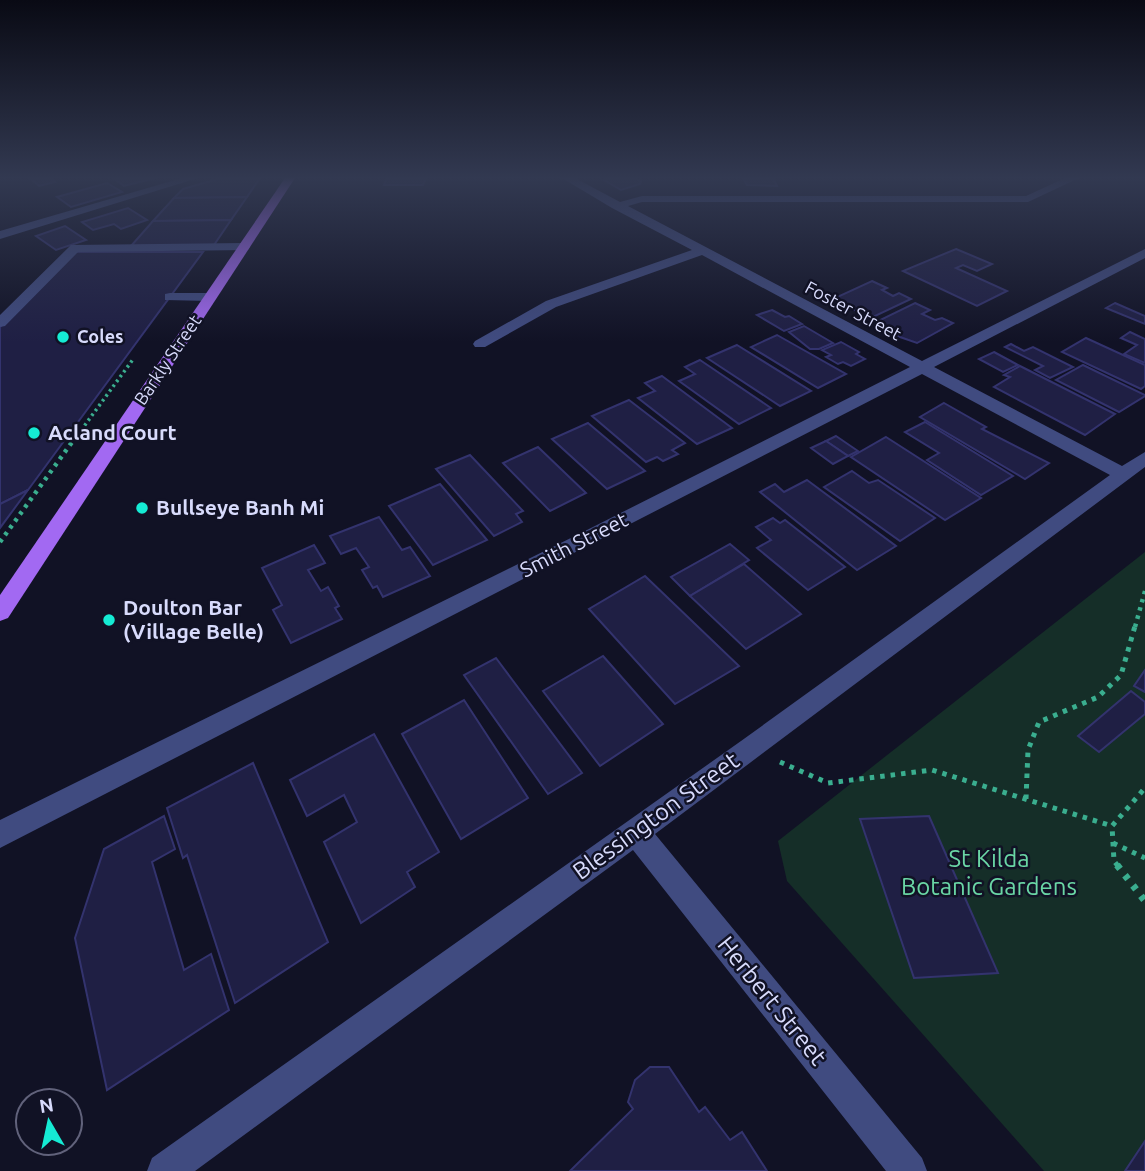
<svg xmlns="http://www.w3.org/2000/svg" width="1145" height="1171" viewBox="0 0 1145 1171" font-family="Ubuntu,sans-serif">
  <style>
    .green { fill: #152e28 }
    .building { fill: #1f1f44; stroke: #33336e; stroke-width: 2 }
    .lines { fill: none; stroke-linecap: round; stroke-linejoin: round }
    .path-far3 { stroke: #3aae8f; stroke-width: 3.5; stroke-dasharray: 2.5 3.5; stroke-linecap: butt }
    .path-far2 { stroke: #3aae8f; stroke-width: 4.5; stroke-dasharray: 3.5 5; stroke-linecap: butt }
    .path-far1 { stroke: #3aae8f; stroke-width: 5; stroke-dasharray: 4.5 6; stroke-linecap: butt }
    .path { stroke: #3aae8f; stroke-width: 7; stroke-dasharray: 5 8; stroke-linecap: butt }
    .minor { fill: #404b80; fill-rule: evenodd }
    .major { fill: #a269f2; fill-rule: evenodd }
    .poi-dot { fill: #15ebd4; stroke: #111225; stroke-width: 2.5 }
    .labels { text-anchor: middle; stroke-width: 5; stroke-linejoin: round; paint-order: stroke }
    .far-street-label { font-size: 18px; fill: #d8dbfc; stroke: #111225 }
    .far-poi-label { font-size: 18px; font-weight: bold; fill: #d8dbfc; stroke: #111225; text-anchor: start }
    .poi-label { font-size: 21px; font-weight: bold; fill: #d8dbfc; stroke: #111225; text-anchor: start }
    .street-label { font-size: 21px; fill: #d8dbfc; stroke: #111225 }
    .near-street-label { font-size: 24px; fill: #d8dbfc; stroke: #111225 }
    .near-park-label { font-size: 24px; fill: #6ad6a5; stroke: #111225 }
  </style>
  <rect width="100%" height="100%" fill="#111225"/>
  <polygon class="green" points="1145,552 1145,1171 1044,1171 787,881 778,841"/>
  <g class="building">
    <polygon points="30,178 50,178 55,182 39,186"/>
    <polygon points="113,178 155,178 124,186"/>
    <polygon points="221,178 260,178 247,197 174,198 183,189"/>
    <polygon points="385,178 426,178 423,185 384,185 387,178"/>
    <polygon points="605,178 634,178 641,181 640,184 621,190 604,180 608,179"/>
    <polygon points="743,178 773,178 777,186 747,185"/>
    <polygon points="107,183 122,192 71,207 57,197"/>
    <polygon points="247,197 231,220 153,221 174,198"/>
    <polygon points="128,208 147,220 121,229 114,224 93,230 82,222"/>
    <polygon points="231,220 214,245 131,246 153,221"/>
    <polygon points="65,226 86,240 56,250 36,236"/>
    <polygon points="956,249 992,264 977,271 963,265 956,268 1007,291 977,306 903,271"/>
    <polygon points="75,252 203,252 28,490 0,504 0,327"/>
    <polygon points="872,281 887,288 882,290 893,296 899,293 911,299 873,317 858,312 835,298"/>
    <polygon points="915,303 930,310 922,314 935,320 942,318 953,323 917,343 900,337 876,322"/>
    <polygon points="1115,303 1145,316 1145,324 1106,308"/>
    <polygon points="772,310 785,317 789,316 802,324 784,331 757,315"/>
    <polygon points="804,326 833,343 819,349 810,349 789,332"/>
    <polygon points="1130,332 1145,339 1145,363 1124,354 1137,345 1121,338"/>
    <polygon points="777,335 846,374 818,388 751,347"/>
    <polygon points="1086,338 1145,365 1145,386 1141,389 1062,352"/>
    <polygon points="841,342 859,352 856,354 865,359 851,366 843,362 838,364 826,357 831,355 822,350"/>
    <polygon points="1011,344 1024,351 1033,347 1073,367 1050,378 1035,370 1043,366 1005,347"/>
    <polygon points="737,345 811,391 780,406 707,358"/>
    <polygon points="994,352 1018,365 1003,372 979,359"/>
    <polygon points="700,360 771,408 739,424 679,381 695,374 685,367"/>
    <polygon points="1083,365 1145,395 1145,396 1119,412 1056,380"/>
    <polygon points="1020,366 1115,414 1085,435 994,387 1010,377 1004,375"/>
    <polygon points="662,376 732,428 697,444 638,398 655,391 645,383"/>
    <polygon points="629,400 685,443 672,450 678,454 663,461 657,457 646,462 592,416"/>
    <polygon points="944,403 986,427 982,429 1049,463 1025,479 920,417"/>
    <polygon points="925,422 1013,476 981,495 927,460 939,453 905,432"/>
    <polygon points="588,423 645,471 607,489 552,439"/>
    <polygon points="836,436 858,451 848,456 826,441"/>
    <polygon points="886,437 981,498 945,520 851,457"/>
    <polygon points="826,441 848,456 833,464 811,448"/>
    <polygon points="538,447 586,493 550,511 503,463"/>
    <polygon points="470,455 523,511 516,514 522,522 494,536 436,469"/>
    <polygon points="852,471 869,483 878,480 935,518 900,541 824,487"/>
    <polygon points="807,480 896,546 857,570 760,492 775,484 784,492"/>
    <polygon points="440,484 487,540 433,565 389,506"/>
    <polygon points="28,490 0,528 0,504"/>
    <polygon points="379,517 402,550 410,547 430,576 383,597 377,586 373,588 362,570 369,567 356,548 341,554 330,536"/>
    <polygon points="773,518 780,523 785,520 845,567 808,590 757,548 771,540 756,527"/>
    <polygon points="730,544 749,560 690,596 671,577"/>
    <polygon points="314,545 325,563 308,570 321,591 328,587 339,606 335,608 342,619 291,643 273,610 282,605 262,568"/>
    <polygon points="744,564 801,614 746,649 690,596"/>
    <polygon points="645,576 739,666 675,704 589,609"/>
    <polygon points="603,656 663,724 600,766 543,691"/>
    <polygon points="496,658 582,773 548,794 464,675"/>
    <polygon points="1145,670 1145,692 1134,686"/>
    <polygon points="1131,691 1145,702 1145,714 1099,752 1078,736"/>
    <polygon points="464,700 528,798 461,839 402,734"/>
    <polygon points="374,734 439,852 407,872 415,887 361,923 324,842 357,822 344,795 307,816 290,780"/>
    <polygon points="253,763 328,942 235,1003 187,855 183,858 167,808"/>
    <polygon points="164,816 175,849 152,862 184,970 211,954 229,1010 107,1090 75,938 104,849"/>
    <polygon points="929,816 998,973 914,978 860,819"/>
    <polygon points="650,1067 669,1067 699,1112 705,1107 730,1140 742,1132 767,1171 570,1171 633,1109 628,1102 635,1080"/>
    <polygon points="1145,1141 1145,1171 1125,1171"/>
  </g>
  <g class="lines">
    <polyline class="path-far3" points="74,440 134,358"/>
    <g class="path-far2">
      <polyline points="0,542 75,438"/>
      <polyline points="1135,627 1145,591"/>
    </g>
    <g class="path-far1">
      <polyline points="780,762 828,783 932,770 1112,826"/>
      <polyline points="1026,799 1028,750 1039,722 1098,697 1121,675 1135,626"/>
      <polyline points="1113,843 1145,858"/>
      <polyline points="1118,866 1114,861 1112,826 1145,788"/>
    </g>
    <polyline class="path" points="1117,865 1145,901"/>
    <g class="minor">
      <polygon points="182,178 198,178 0,239 0,231"/>
      <polygon points="562,178 575,178 620,202 642,196 1026,196 1065,178 1079,178 1028,202 642,202 628,206 922,361 1145,249 1145,258 934,367 1122,466 1145,452 1145,467 655,834 922,1158 927,1171 886,1171 633,850 195,1171 147,1171 152,1158 741,741 1110,475 922,374 0,848 0,820 585,531 910,367 702,255 556,307 485,347 475,347 473,344 475,341 546,301 692,250 612,208"/>
      <polygon points="244,243 250,247 248,250 78,252 5,326 0,327 0,315 71,245"/>
      <polygon points="170,293 210,293 217,297 210,301 165,300 165,294"/>
    </g>
    <polygon class="major" points="285,178 295,178 8,618 0,621 0,595"/>
  </g>
  <linearGradient id="sky" x2="0" y2="1"><stop stop-color="#090a14"/><stop offset="0.52" stop-color="#323951"/><stop offset="1" stop-color="#323951" stop-opacity="0"/></linearGradient>
  <rect width="1145" height="342" fill="url(#sky)"/>
  <g class="poi-dot">
    <circle cx="63" cy="337" r="7"/>
    <circle cx="34" cy="433" r="7"/>
    <circle cx="142" cy="508" r="7"/>
    <circle cx="109" cy="620" r="7"/>
  </g>
  <g class="labels">
    <g class="far-street-label">
      <text transform="translate(853 311) rotate(28)" y="6">Foster Street</text>
      <text transform="translate(168 360) rotate(-56)" y="6">Barkly Street</text>
    </g>
    <g class="far-poi-label">
      <text x="77" y="343">Coles</text>
    </g>
    <g class="poi-label">
      <text x="48" y="440">Acland Court</text>
      <text x="156" y="515">Bullseye Banh Mi</text>
      <text x="123" y="615">Doulton Bar<tspan x="123" dy="24">(Village Belle)</tspan></text>
    </g>
    <g class="street-label">
      <text transform="translate(574 545) rotate(-27)" y="7">Smith Street</text>
    </g>
    <g class="near-street-label">
      <text transform="translate(656 816) rotate(-36)" y="8">Blessington Street</text>
      <text transform="translate(772 1001) rotate(51)" y="8">Herbert Street</text>
    </g>
    <g class="near-park-label">
      <text x="989" y="867">St Kilda<tspan x="989" dy="28">Botanic Gardens</tspan></text>
    </g>
  </g>
  <g transform="translate(49 1122) rotate(351)"><circle r="33" fill="#111225" stroke="#61627b" stroke-width="2"/>
  <path d="M0-5L12 26L0 18L-12 26Z" fill="#15ebd4"/>
  <text y="-10" font-size="19" font-weight="bold" text-anchor="middle" fill="#d8dbfc">N</text>
  </g>
</svg>
